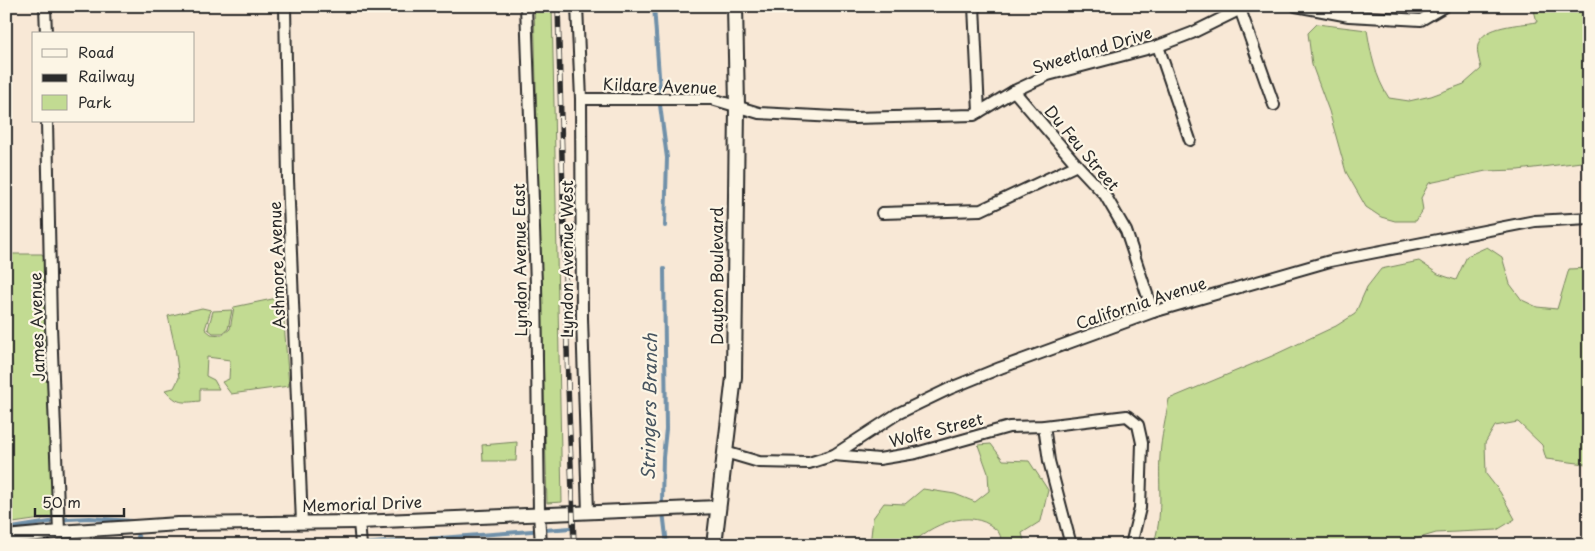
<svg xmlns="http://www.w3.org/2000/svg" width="1595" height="551" viewBox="0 0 1595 551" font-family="'Playpen Sans',sans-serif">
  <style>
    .green { fill: #c2db92; stroke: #76835e }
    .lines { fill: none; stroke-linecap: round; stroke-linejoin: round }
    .stream { stroke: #6f90a9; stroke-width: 4 }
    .minor-casing { stroke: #2b2b2b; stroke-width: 14 }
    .tertiary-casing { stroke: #2b2b2b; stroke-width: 16 }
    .secondary-casing { stroke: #2b2b2b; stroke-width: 18 }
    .minor { stroke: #fcf5e5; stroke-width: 10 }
    .tertiary { stroke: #fcf5e5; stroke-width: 12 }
    .secondary { stroke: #fcf5e5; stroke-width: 14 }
    .rail-casing { stroke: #2b2b2b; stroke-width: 5.5 }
    .rail { stroke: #fcf5e5; stroke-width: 4; stroke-dasharray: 11; stroke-linecap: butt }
    .labels { text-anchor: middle; stroke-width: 4.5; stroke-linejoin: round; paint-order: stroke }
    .street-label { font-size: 16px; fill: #2b2b2b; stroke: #fcf5e5 }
    .water-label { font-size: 18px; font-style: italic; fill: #485560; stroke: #fcf5e5 }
  </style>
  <rect width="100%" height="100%" fill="#f8e8d6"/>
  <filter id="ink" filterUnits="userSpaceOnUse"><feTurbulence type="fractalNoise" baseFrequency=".02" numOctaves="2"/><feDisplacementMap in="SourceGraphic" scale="10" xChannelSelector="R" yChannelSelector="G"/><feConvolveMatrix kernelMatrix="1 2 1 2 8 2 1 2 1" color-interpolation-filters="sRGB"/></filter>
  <g filter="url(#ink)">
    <g class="green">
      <polygon points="534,6 552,6 562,502 547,503"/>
      <path d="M 1533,6 L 1589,6 L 1589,161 L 1518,170 L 1486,171 L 1429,183 L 1421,198 L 1423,210 L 1416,221 L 1395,221 L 1381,217 L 1366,207 L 1346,172 L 1329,111 L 1312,65 L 1308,33 L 1317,24 L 1367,30 C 1371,54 1375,77 1389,98 L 1409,101 L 1431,96 L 1464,84 L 1481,69 C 1480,62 1476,52 1478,45 C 1482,25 1521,25 1537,22 Z"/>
      <path d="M 1487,247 L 1502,257 L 1510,284 L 1522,300 L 1537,307 L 1557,309 L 1569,269 L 1589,268 L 1589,466 L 1586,464 L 1546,459 L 1542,445 L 1518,422 L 1495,426 L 1485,443 L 1486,474 L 1500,492 L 1515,519 L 1497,530 L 1436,533 L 1396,545 L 1153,545 C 1164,516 1158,486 1160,456 C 1161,437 1166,418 1169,399 L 1272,356 L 1336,326 L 1355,314 L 1367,287 L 1381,269 L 1419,261 L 1438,274 L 1456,280 L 1467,256 Z"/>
      <polygon points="6,254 42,254 46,260 55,517 6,524"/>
      <path d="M 282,297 L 289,386 L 231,394 L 222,382 L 229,379 L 230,360 L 207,357 L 206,376 L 214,380 L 219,389 L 200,389 L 200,401 C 181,403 178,404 165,390 L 174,388 L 179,378 L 175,347 L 168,316 L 202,308 L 211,310 L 205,329 L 211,334 L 222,335 L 230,329 L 234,307 Z"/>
      <polygon points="232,310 228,329 223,333 213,333 208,329 213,311"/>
      <polygon points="517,442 516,461 483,461 482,445"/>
      <path d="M 991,444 L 1003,460 L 1029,461 L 1048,490 L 1041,521 L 1022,533 L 1025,545 L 1002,545 C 1001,541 1001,536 999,533 C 998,531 995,529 994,528 C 971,508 929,524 912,545 L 870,545 L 873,518 L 884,503 L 905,504 L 923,489 L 955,494 L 975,502 L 989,491 L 988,473 L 978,445 Z"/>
    </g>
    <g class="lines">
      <g class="stream">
        <polyline points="654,6 660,90"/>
        <polyline points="660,105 667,158 665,226"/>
        <polyline points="664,269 666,429 663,457 662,503 667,545"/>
        <polyline points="6,529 68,519 90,518 131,521 142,545"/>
        <polyline points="347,545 571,528"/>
      </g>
      <g class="minor-casing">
        <g id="minor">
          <polyline points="45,6 46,34"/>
          <polyline points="285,6 288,179 302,523"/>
          <polyline points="526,6 536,284 539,513 541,545"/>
          <polyline points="577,6 581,99 582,318 588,513"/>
          <polyline points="974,6 979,112"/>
          <polyline points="1296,6 1349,16 1421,20 1445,6"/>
          <polyline points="1240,9 1274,105"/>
          <polyline points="1158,46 1190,140"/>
          <polyline points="1014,91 1077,165 1105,195 1126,231 1153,312"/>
          <polyline points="581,99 712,99 759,113 854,118 974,115 1014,91 1048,75 1158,46 1192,33 1247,6"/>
          <polyline points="47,121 51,326 59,532"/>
          <polyline points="882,213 981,210 1077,165"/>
          <polyline points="1044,426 1049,461 1071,545"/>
          <polyline points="725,452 759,462 809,463 834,455 897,414 951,388 1000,368 1153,312 1330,261 1535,221 1589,218"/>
          <polyline points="834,455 879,459 916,453 1009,427 1044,426 1127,416 1138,425 1142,443 1140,508 1131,545"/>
          <polyline points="359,522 361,545"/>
        </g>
      </g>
      <g class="tertiary-casing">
        <polyline id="tertiary" points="6,537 59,532 178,524 359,522 718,507"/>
      </g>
      <g class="secondary-casing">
        <polyline id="secondary" points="714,545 734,377 737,106 735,6"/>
      </g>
      <use href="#minor" class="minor"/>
      <use href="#tertiary" class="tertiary"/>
      <use href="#secondary" class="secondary"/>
      <g class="rail-casing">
        <polyline id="rail" points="558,6 568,385 574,545"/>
      </g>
      <use href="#rail" class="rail"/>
    </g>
  </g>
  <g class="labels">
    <g class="street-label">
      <text transform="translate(1092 50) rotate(-17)" y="6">Sweetland Drive</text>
      <text transform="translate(660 86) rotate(2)" y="6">Kildare Avenue</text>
      <text transform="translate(1082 148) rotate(50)" y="6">Du Feu Street</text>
      <text transform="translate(567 259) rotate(-90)" y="6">Lyndon Avenue West</text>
      <text transform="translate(520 260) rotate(-91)" y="6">Lyndon Avenue East</text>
      <text transform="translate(277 265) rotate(-92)" y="6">Ashmore Avenue</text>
      <text transform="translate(717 276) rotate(-90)" y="6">Dayton Boulevard</text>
      <text transform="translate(1141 303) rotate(-18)" y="6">California Avenue</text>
      <text transform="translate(37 327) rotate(-92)" y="6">James Avenue</text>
      <text transform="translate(936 430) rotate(-14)" y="6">Wolfe Street</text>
      <text transform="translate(362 504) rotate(-2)" y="6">Memorial Drive</text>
    </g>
    <g class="water-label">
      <text transform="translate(650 407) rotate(-89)" y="6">Stringers Branch</text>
    </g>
  </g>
  <rect width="1595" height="551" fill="none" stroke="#fcf5e5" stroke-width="25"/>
  <rect x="12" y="12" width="1570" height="526" fill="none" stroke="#2b2b2b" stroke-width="2" filter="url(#ink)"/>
  <rect x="32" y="32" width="162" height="90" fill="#fcf5e5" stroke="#a8a49b"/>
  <rect x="42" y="49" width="25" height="8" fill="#fcf5e5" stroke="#a8a49b"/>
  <text x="78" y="58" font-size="15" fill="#2b2b2b">Road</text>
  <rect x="42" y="74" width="25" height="8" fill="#2b2b2b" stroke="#a8a49b"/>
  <text x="78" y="82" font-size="15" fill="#2b2b2b">Railway</text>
  <rect x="42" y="95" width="25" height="15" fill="#c2db92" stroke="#a8a49b"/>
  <text x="78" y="108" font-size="15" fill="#2b2b2b">Park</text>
  <path d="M35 508v8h89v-8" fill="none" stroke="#2b2b2b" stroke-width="2.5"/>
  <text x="42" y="508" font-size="15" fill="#2b2b2b" stroke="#fcf5e5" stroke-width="4" paint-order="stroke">50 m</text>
</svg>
